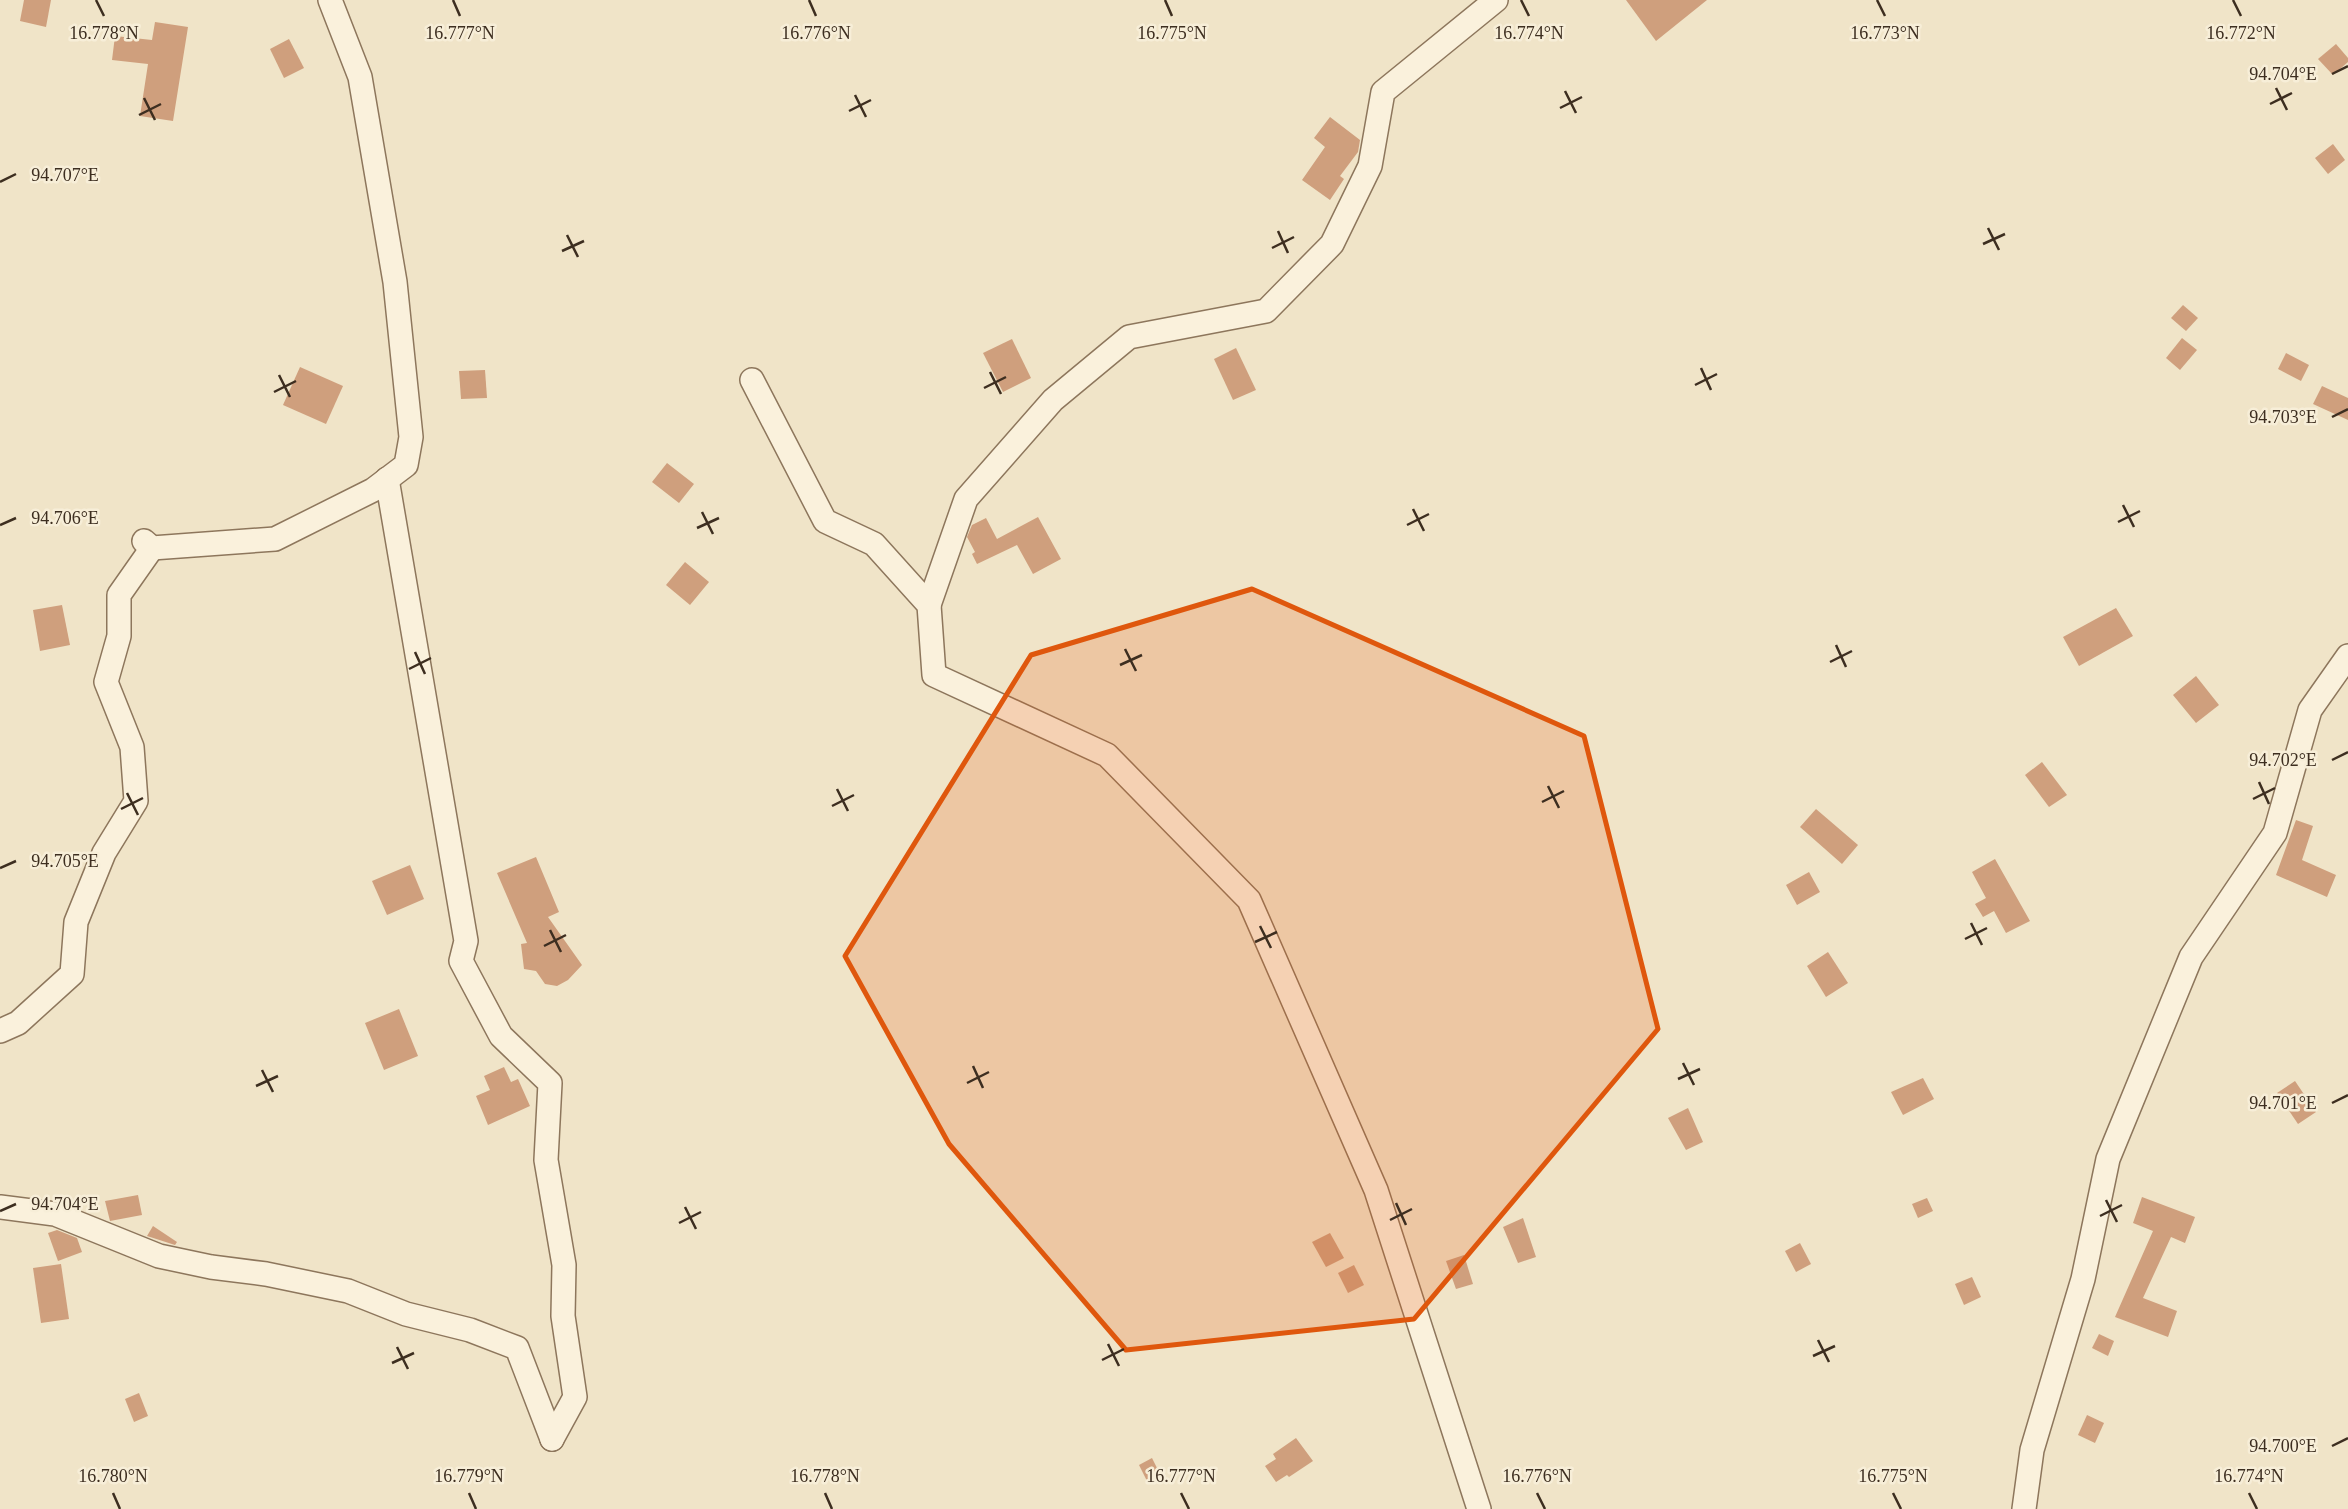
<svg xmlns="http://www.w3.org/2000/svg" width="2348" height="1509" viewBox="0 0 2348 1509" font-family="Georgia,serif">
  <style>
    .building { fill: #cf9f7d }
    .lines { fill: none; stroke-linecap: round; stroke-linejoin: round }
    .minor-casing { stroke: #8d765c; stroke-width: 26 }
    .minor { stroke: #faf1dc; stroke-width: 23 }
    .marked { fill: #df570d; fill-opacity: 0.2; stroke: #df570d; stroke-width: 5; stroke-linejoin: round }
    .ticks { fill: none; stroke: #3d2e20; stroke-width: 2.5 }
    .ticks-label { font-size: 18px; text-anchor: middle; fill: #3d2e20; stroke: #f7eed8; stroke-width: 5; stroke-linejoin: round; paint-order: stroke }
  </style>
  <rect width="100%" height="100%" fill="#f0e4c8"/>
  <g class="building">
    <polygon points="24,0 51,0 46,27 20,21"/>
    <polygon points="1626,0 1707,0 1656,41"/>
    <polygon points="155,22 188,27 173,121 140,116 148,64 112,60 115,36 152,40"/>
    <polygon points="289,39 304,68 284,78 270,49"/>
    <polygon points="2336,44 2348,58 2348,62 2333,75 2318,59"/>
    <polygon points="1330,117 1360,140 1358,152 1340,176 1344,179 1330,200 1302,180 1325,147 1314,138"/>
    <polygon points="2333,144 2345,160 2328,174 2315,158"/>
    <polygon points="2183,305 2198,318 2186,331 2171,318"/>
    <polygon points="2182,338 2197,350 2180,370 2166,358"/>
    <polygon points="1012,339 1031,378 1003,392 983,353"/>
    <polygon points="1236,348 1256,390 1233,400 1214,359"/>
    <polygon points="2286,353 2309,365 2301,381 2278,369"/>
    <polygon points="300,367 343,386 326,424 283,405"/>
    <polygon points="485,370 487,398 461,399 459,371"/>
    <polygon points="2322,386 2348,398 2348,420 2313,404"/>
    <polygon points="667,463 694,484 679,503 652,482"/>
    <polygon points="1038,517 1061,559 1033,574 1017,545 977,564 972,554 975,552 967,537 972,525 986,518 997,539"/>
    <polygon points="685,562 709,582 690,605 666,585"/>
    <polygon points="62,605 70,645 40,651 33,610"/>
    <polygon points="2116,608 2133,636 2079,666 2063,637"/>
    <polygon points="2196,676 2219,705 2196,723 2173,695"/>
    <polygon points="2042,762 2067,795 2049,807 2025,775"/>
    <polygon points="1816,809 1858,845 1842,864 1800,827"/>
    <polygon points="2296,820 2313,826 2302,860 2336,875 2327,897 2276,875"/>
    <polygon points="536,857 559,912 548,917 582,965 568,980 557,986 545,984 536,971 524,969 521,944 527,943 497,873"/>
    <polygon points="1995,859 2030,921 2006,933 1994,911 1983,917 1975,904 1986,898 1972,872"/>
    <polygon points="410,865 424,899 387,915 372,881"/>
    <polygon points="1809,872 1820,892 1797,905 1786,885"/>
    <polygon points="1828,952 1848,983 1826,997 1807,966"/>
    <polygon points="399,1009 418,1056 384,1070 365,1023"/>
    <polygon points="504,1067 511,1082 518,1079 530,1106 488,1125 476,1096 490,1090 484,1076"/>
    <polygon points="1923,1078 1934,1099 1903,1115 1891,1092"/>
    <polygon points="2295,1081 2316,1112 2298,1124 2277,1093"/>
    <polygon points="1688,1108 1703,1142 1686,1150 1668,1118"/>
    <polygon points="138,1195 142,1215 110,1221 105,1201"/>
    <polygon points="2142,1197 2195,1217 2185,1243 2171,1237 2143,1298 2177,1311 2168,1337 2115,1317 2153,1231 2133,1223"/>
    <polygon points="1927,1198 1933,1211 1918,1218 1912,1204"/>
    <polygon points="1523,1218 1536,1257 1518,1263 1503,1227"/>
    <polygon points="153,1226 177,1242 175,1245 147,1236"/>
    <polygon points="57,1230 77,1238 82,1252 58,1261 48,1233"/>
    <polygon points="1330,1233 1344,1258 1326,1267 1312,1242"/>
    <polygon points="1800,1243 1811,1264 1796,1272 1785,1251"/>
    <polygon points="1464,1255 1473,1284 1456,1289 1446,1261"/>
    <polygon points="61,1264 69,1319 41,1323 33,1268"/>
    <polygon points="1354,1265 1364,1285 1348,1293 1338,1273"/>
    <polygon points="1972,1277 1981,1297 1964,1305 1955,1284"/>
    <polygon points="2099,1334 2114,1341 2108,1356 2092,1348"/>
    <polygon points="139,1393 148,1416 134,1422 125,1399"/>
    <polygon points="2087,1415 2104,1423 2095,1443 2078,1435"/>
    <polygon points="1296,1438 1313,1461 1289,1477 1287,1475 1276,1482 1265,1466 1276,1459 1273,1454"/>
    <polygon points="1152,1458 1161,1476 1148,1483 1139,1465"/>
  </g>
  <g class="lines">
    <g class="minor-casing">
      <g id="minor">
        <polyline points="752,380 825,521 874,544 929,605 934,675 1107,755 1249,900 1376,1190 1479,1509"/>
        <polyline points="387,479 466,941 461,961 501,1036 550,1083 546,1160 564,1265 563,1316 575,1397 552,1439"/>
        <polyline points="144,541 152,548 275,539 373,490 406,465 411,437 395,282 360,77 330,0"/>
        <polyline points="929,605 966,499 1053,400 1129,337 1266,311 1332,244 1370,166 1383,92 1496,0"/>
        <polyline points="0,1031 18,1023 72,974 76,922 104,853 136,801 132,747 106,682 119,636 119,595 152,548"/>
        <polyline points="0,1207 55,1214 159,1256 211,1267 266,1274 348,1291 406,1314 470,1330 517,1348 552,1439"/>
        <polyline points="2024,1509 2032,1450 2083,1279 2108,1159 2191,957 2275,833 2310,710 2348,656"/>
      </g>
    </g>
    <use href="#minor" class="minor"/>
  </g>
  <path class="marked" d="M 1252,589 L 1584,736 L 1658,1029 L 1414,1319 L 1126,1350 L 949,1144 L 845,956 L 1031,655 Z"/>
  <path class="ticks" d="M 96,0 L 104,16M 453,0 L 460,16M 809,0 L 816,16M 1165,0 L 1172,16M 1521,0 L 1529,16M 1877,0 L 1885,16M 2233,0 L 2241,16M 2332,74 L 2348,66M 2276,88 L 2287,110M 1565,91 L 1576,113M 855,95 L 866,117M 144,98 L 155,120M 2270,104 L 2292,93M 1560,108 L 1582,97M 849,111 L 871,100M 139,115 L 161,104M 0,182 L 16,174M 1988,228 L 1999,250M 1278,231 L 1288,253M 567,235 L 578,257M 1983,244 L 2005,234M 1272,248 L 1294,237M 562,251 L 584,241M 1701,368 L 1711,390M 990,372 L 1001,394M 279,375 L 290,397M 1695,385 L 1717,374M 984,388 L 1006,377M 274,392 L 296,381M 2332,417 L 2348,409M 2123,505 L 2134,527M 1413,509 L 1424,531M 702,512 L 713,534M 2118,522 L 2140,511M 0,525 L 16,518M 1407,525 L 1429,514M 697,528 L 719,518M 1836,645 L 1846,667M 1125,649 L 1136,671M 415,652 L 425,674M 1830,662 L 1852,651M 1120,665 L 1142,655M 409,669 L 431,658M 2332,760 L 2348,752M 2259,782 L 2269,804M 1548,786 L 1559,808M 837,789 L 848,811M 127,793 L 138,815M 2253,799 L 2275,788M 1542,802 L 1564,791M 832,806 L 854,795M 121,809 L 143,798M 0,868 L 16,861M 1971,923 L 1982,945M 1260,926 L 1271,948M 550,930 L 561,952M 1965,939 L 1987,928M 1255,942 L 1277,932M 544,946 L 566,935M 1683,1063 L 1694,1085M 973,1066 L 983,1088M 262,1070 L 273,1092M 1678,1079 L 1700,1069M 967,1083 L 989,1072M 256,1086 L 278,1076M 2332,1103 L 2348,1095M 2106,1200 L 2117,1222M 1396,1203 L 1406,1225M 685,1207 L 696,1229M 0,1211 L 16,1204M 2100,1216 L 2122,1205M 1390,1220 L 1412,1209M 679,1223 L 701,1212M 1818,1340 L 1829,1362M 1108,1344 L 1119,1366M 397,1347 L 408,1369M 1813,1356 L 1835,1346M 1102,1360 L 1124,1349M 392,1363 L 414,1353M 2332,1446 L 2348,1438M 113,1493 L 120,1509M 469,1493 L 476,1509M 825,1493 L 832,1509M 1181,1493 L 1189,1509M 1537,1493 L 1545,1509M 1893,1493 L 1901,1509M 2249,1493 L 2257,1509"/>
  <g class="ticks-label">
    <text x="104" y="39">16.778°N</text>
    <text x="460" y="39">16.777°N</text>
    <text x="816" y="39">16.776°N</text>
    <text x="1172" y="39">16.775°N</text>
    <text x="1529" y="39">16.774°N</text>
    <text x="1885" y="39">16.773°N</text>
    <text x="2241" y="39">16.772°N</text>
    <text x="2283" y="80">94.704°E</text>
    <text x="65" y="181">94.707°E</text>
    <text x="2283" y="423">94.703°E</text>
    <text x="65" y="524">94.706°E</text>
    <text x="2283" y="766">94.702°E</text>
    <text x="65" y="867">94.705°E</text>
    <text x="2283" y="1109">94.701°E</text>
    <text x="65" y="1210">94.704°E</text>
    <text x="2283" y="1452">94.700°E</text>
    <text x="113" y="1482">16.780°N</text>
    <text x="469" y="1482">16.779°N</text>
    <text x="825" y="1482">16.778°N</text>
    <text x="1181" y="1482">16.777°N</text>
    <text x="1537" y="1482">16.776°N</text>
    <text x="1893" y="1482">16.775°N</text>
    <text x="2249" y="1482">16.774°N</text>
  </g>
</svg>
